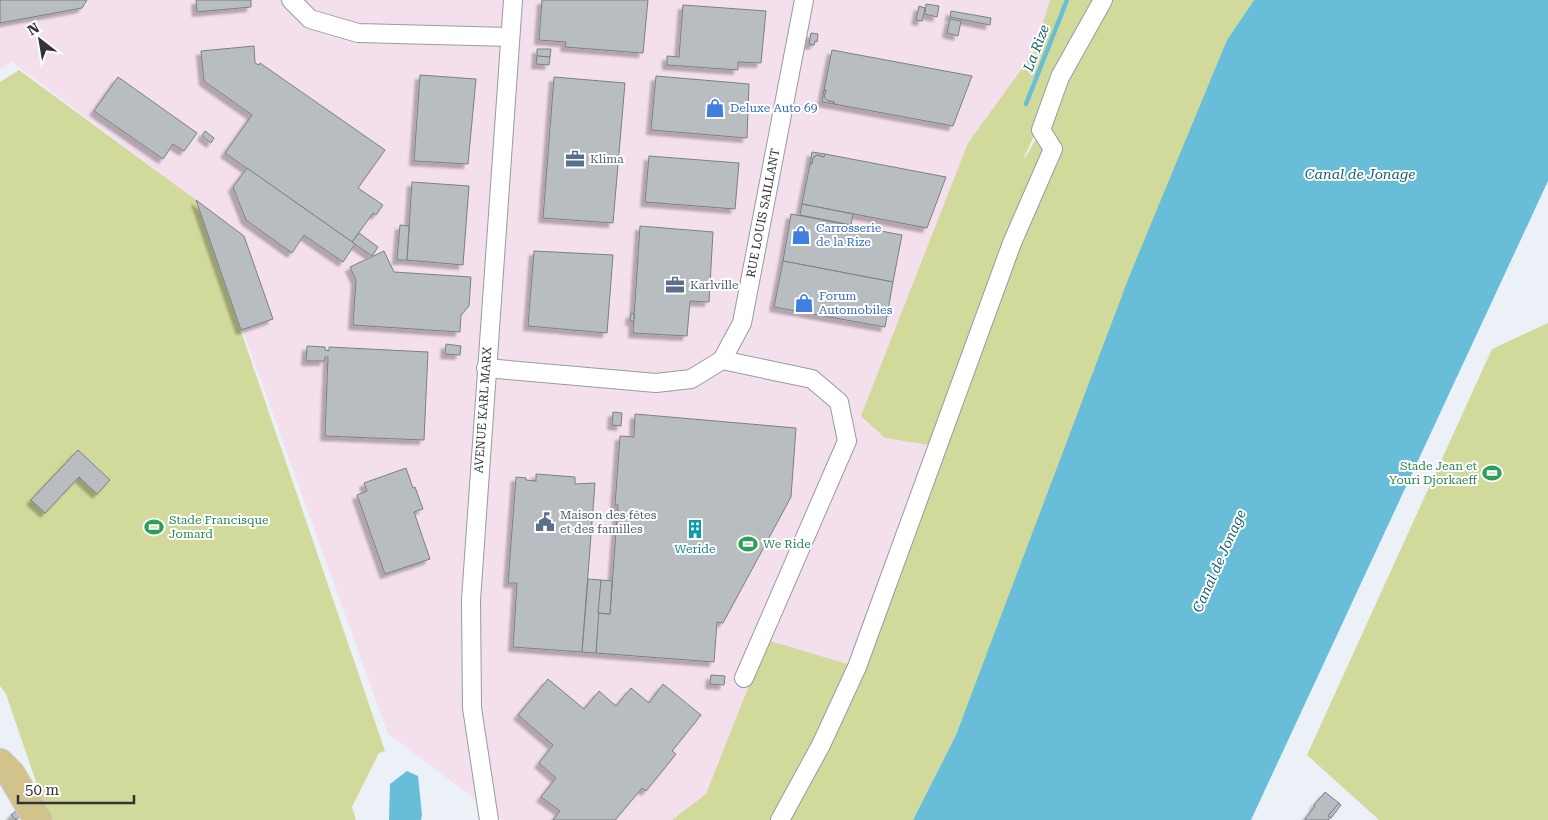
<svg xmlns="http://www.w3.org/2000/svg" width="1548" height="820" viewBox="0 0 1548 820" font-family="'Roboto Serif',serif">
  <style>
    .industrial { fill: #f4dfed }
    .green { fill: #d1da9a; fill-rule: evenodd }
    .water { fill: #68bed8 }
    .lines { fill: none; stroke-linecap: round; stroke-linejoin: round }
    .stream { stroke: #68bed8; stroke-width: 4.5 }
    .building { fill: #b8bdc2; stroke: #7b8084; filter: url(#shadow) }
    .minor-casing { stroke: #969ca1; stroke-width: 20 }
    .primary-casing { stroke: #cececf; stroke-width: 30 }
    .minor { stroke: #fff; stroke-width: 18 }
    .primary { stroke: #d2c28b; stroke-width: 28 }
    .labels { text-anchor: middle; stroke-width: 4; stroke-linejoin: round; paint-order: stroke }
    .shop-label { font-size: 12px; fill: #366cbe; stroke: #fff; text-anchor: start }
    .service-label { font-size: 12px; fill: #4e5e75; stroke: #fff; text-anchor: start }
    .street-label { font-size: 12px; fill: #313335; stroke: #fff }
    .leisure-label { font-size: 12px; fill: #27864d; stroke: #fff; text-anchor: start }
    .culture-label { font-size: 12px; fill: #0d838f; stroke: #fff }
    .water-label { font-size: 14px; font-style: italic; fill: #175d70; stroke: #fff }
  </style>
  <defs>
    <filter id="shadow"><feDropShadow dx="-4.5" dy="4.5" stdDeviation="1" flood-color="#0004"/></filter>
  </defs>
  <rect width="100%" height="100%" fill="#ebf1f6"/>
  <polygon class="industrial" points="0,0 1050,0 946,345 885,438 942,447 859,668 757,670 706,794 672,820 503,820 388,734 196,200 12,62 0,69"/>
  <g class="green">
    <path d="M 1050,0 L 1254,0 L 1227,40 L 956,735 L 913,820 L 672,820 L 706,794 L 767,640 L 857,667 L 942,447 L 885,438 L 861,416 L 968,143 L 1034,52 ZM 1056,86 L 1041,130 L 1025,158 L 1024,158 Z"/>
    <polygon points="19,70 196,200 385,751 379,753 352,807 356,820 49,820 6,694 0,686 0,82"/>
    <polygon points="1548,323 1548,820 1379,820 1307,755 1492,349"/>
  </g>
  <g class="water">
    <polygon points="1254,0 1548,0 1548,181 1251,820 913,820 956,735 1129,277 1227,40"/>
    <polygon points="407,771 418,776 422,815 421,820 389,820 390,784"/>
  </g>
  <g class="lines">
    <polyline class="stream" points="1026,104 1067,0"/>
  </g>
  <g class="building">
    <polygon points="0,0 87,0 82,8 0,23"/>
    <polygon points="196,0 251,0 251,7 197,12"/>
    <polygon points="542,0 648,0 643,53 565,47 566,42 539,40"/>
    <polygon points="926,4 939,6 937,17 925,14"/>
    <polygon points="683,5 766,11 761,63 738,62 738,70 667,65 667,56 679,57"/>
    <polygon points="919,6 925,8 922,21 916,20"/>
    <polygon points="951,11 991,18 990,25 950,17"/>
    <polygon points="950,19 961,21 958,36 947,33"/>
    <polygon points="811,33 818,34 817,42 815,41 814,45 809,44"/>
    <polygon points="254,46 255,63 259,65 260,63 385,150 358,188 383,205 376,215 373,213 352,242 225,153 252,115 204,81 201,51"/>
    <polygon points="537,49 551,49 550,57 537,56"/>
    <polygon points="832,50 972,76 953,126 834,104 834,102 828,101 824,97 826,90 824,90"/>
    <polygon points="537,56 550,57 549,65 536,64"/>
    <polygon points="420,75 476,79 468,164 414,161"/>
    <polygon points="656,76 749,84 747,138 651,130"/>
    <polygon points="118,77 197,133 184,151 173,144 163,159 94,111"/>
    <polygon points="554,77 625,83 613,223 543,218"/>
    <polygon points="824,90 826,90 824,97 828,101 834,102 834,104 822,102"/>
    <polygon points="205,131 214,138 211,143 202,136"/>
    <polygon points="812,152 825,154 824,157 817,155 813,158 812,164 810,164"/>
    <polygon points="825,154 946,177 927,228 802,204 810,164 812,164 813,158 817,155 824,157"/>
    <polygon points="649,156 739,163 735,209 645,202"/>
    <polygon points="247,168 355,244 343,262 304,235 292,253 246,220 233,187"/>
    <polygon points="412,182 469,186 463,265 407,260"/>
    <polygon points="196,200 244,236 273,319 241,330"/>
    <polygon points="802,204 853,214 851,225 800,215"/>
    <polygon points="791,214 902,235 893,282 783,261"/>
    <polygon points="400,225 409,226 407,260 397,260"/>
    <polygon points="640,226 713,232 709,302 690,301 687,336 633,333"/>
    <polygon points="359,233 378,247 372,256 352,242"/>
    <polygon points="384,251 394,272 471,277 469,306 461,315 460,332 353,325 356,280 350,267"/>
    <polygon points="534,251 613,255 607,333 528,326"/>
    <polygon points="783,261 893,282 885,327 774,307"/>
    <polygon points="631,313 634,314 634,321 630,321"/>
    <polygon points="446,344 461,346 460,355 445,354"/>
    <polygon points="307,346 325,347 325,350 329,351 329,347 428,352 424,440 325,436 328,357 325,357 324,361 306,361"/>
    <polygon points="613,412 622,413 621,426 612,425"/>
    <polygon points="635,414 796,428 791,497 723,623 717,622 714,662 596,653 598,613 610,614 618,505 615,505 620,436 634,437"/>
    <polygon points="78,450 110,480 97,494 79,477 45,513 31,500"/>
    <polygon points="406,468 413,488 415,487 423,509 414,512 430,559 385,574 357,495 367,491 364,483"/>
    <polygon points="536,474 575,477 575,484 595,483 582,652 513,647 517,583 508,583 516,477 526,478 526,480 536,481"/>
    <polygon points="588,579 601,580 596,653 582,652"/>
    <polygon points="601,580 612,581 610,614 598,613"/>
    <polygon points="711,675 725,676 724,685 710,684"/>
    <polygon points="548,679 584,709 599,691 616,706 631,688 649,703 663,684 701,715 672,751 676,754 646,791 642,788 615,820 553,820 560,811 541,797 556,778 539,763 553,745 518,715"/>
    <polygon points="1325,792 1339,803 1328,816 1330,817 1328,820 1306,820 1305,819 1315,806 1314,805"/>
    <polygon points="1339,803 1341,805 1331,818 1328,816"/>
    <polygon points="17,810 22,815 16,820 11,815"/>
  </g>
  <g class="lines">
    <g class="minor-casing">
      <g id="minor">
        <polyline points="291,0 310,19 358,33 510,37"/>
        <polyline points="722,360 812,379 839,402 847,441 744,678"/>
        <polyline points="486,368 656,383 691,379 722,360 742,323 804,0"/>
        <polyline points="489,820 472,708 471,600 513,0"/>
        <polyline points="780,820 821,745 857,667 1012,243 1053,149 1041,130 1060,77 1103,0"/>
      </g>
    </g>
    <g class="primary-casing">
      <polyline id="primary" points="0,763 11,774 38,820"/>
    </g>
    <use href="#minor" class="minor"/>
    <use href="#primary" class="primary"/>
  </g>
  <defs>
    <g id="shop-bare" transform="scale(1.5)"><path d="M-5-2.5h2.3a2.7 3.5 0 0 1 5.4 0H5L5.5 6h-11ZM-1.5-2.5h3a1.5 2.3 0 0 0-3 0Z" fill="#3f7fe0" stroke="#fff" stroke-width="2.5" paint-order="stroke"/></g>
    <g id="office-bare" transform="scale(1.5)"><path d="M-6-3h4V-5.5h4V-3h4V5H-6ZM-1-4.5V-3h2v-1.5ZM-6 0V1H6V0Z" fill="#5c6f8a" stroke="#fff" stroke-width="2.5" paint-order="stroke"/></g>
    <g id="stadium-bare" transform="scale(1.5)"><path d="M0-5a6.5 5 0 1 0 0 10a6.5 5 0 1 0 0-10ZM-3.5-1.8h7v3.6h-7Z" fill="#2e9e5b" stroke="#fff" stroke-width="2.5" paint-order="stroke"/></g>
    <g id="civic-bare" transform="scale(1.5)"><path d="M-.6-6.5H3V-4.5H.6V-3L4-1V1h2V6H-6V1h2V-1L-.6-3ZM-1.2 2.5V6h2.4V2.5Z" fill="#5c6f8a" stroke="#fff" stroke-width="2.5" paint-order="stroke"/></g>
    <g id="building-bare" transform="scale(1.5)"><path d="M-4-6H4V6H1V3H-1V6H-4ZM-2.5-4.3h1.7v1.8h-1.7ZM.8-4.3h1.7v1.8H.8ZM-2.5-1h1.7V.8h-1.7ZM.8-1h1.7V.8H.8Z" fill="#0f9aa8" stroke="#fff" stroke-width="2.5" paint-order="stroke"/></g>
  </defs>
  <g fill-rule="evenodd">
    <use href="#shop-bare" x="715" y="108"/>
    <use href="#office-bare" x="575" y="159"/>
    <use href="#shop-bare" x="801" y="235"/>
    <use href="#office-bare" x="675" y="285"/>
    <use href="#shop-bare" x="804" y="303"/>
    <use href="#stadium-bare" x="1492" y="473"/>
    <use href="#civic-bare" x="545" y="522"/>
    <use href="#stadium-bare" x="154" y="527"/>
    <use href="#building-bare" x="695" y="529"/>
    <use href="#stadium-bare" x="748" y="544"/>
  </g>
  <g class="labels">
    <g class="shop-label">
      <text x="730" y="112">Deluxe Auto 69</text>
      <text x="816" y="232">Carrosserie<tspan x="816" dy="14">de la Rize</tspan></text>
      <text x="819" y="300">Forum<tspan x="819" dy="14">Automobiles</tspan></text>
    </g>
    <g class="service-label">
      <text x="590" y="163">Klima</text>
      <text x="690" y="289">Karlville</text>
      <text x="560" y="519">Maison des fêtes<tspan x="560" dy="14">et des familles</tspan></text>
    </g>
    <g class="street-label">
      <text transform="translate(763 213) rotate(-79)" y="4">RUE LOUIS SAILLANT</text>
      <text transform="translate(483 410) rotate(-86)" y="4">AVENUE KARL MARX</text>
    </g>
    <g class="leisure-label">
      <text x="1477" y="470" text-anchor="end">Stade Jean et<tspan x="1477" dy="14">Youri Djorkaeff</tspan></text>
      <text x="169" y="524">Stade Francisque<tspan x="169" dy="14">Jomard</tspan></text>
      <text x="763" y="548">We Ride</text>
    </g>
    <g class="culture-label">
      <text x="695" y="553">Weride</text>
    </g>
    <g class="water-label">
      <text transform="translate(1036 48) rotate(-69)" y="5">La Rize</text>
      <text x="1360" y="179">Canal de Jonage</text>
      <text transform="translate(1219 561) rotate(-66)" y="5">Canal de Jonage</text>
    </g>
  </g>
  <g transform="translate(40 40) rotate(329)" stroke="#ffffff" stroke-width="4" paint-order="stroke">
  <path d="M0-4L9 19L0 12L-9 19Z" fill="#313335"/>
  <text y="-8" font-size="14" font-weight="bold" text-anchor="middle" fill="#313335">N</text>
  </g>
  <path d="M18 795v8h116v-8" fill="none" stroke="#313335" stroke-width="2.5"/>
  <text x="25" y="795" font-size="15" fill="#313335" stroke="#ffffff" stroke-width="4" paint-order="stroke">50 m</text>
</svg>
